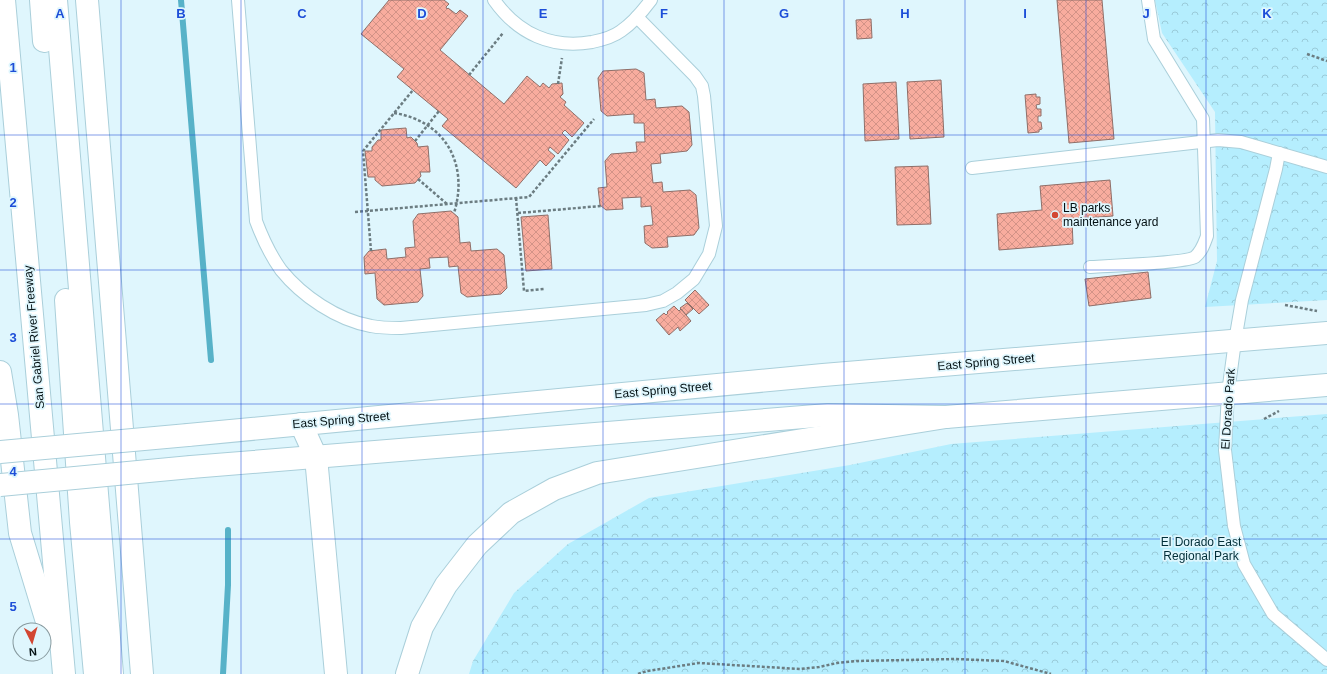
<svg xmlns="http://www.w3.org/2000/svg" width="1327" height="674" font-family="Arial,sans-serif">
<defs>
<pattern id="park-crowns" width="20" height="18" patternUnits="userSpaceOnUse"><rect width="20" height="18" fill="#b5eefe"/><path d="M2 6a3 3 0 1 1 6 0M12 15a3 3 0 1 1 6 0" fill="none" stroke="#9acbd9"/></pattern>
<pattern id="building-cross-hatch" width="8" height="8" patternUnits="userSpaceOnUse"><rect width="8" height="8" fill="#f8ac9e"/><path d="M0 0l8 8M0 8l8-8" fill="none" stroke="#d39387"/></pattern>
</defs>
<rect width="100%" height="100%" fill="#dff6fd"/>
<g fill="url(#park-crowns)">
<polygon points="1155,0 1327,0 1327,300 1205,307 1217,261 1215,112 1162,33"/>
<polygon points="1327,414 1327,674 469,674 473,661 514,593 568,544 649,498 850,465 951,444"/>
</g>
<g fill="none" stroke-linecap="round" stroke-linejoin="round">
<g stroke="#57b2c8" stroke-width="6">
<polyline points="181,0 211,360"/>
<polyline points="223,674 228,585 228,530"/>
</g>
</g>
<g fill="url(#building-cross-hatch)" stroke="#8f6f69">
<polygon points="389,0 444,0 449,4 446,7 447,9 448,8 456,14 460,10 468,16 440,50 504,104 527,76 540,87 543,83 549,88 552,84 562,83 563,94 560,97 566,102 564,105 584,123 572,137 565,130 562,133 569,140 558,154 550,147 548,150 555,156 546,166 540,160 516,188 442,126 448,119 397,77 404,69 361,34"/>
<polygon points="1057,0 1102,0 1114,139 1069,143"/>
<polygon points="871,19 872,38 857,39 856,20"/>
<polygon points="636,69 644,73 646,100 655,99 656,108 682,106 689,112 692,145 687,151 660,154 661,163 651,164 653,183 662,182 663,192 690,190 696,195 699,228 694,235 667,237 668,247 652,248 645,243 644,226 653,225 651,206 641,207 641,197 622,198 623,209 606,210 600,205 598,188 607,187 605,161 611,154 637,152 636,142 645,142 644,123 634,123 634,114 607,116 601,111 598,78 603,71"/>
<polygon points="941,80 944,137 910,139 907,82"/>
<polygon points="896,82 899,139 865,141 863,84"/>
<polygon points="1036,94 1036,97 1040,97 1040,104 1036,105 1037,109 1041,109 1041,116 1038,116 1038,122 1041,122 1042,129 1039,130 1039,132 1028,133 1025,95"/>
<polygon points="406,128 407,138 411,137 417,143 418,147 428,146 430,172 420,172 421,176 415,183 382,186 375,180 375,177 368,177 365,151 372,151 372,147 378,140 381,140 381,130"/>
<polygon points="928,166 931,224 897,225 895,167"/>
<polygon points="1110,180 1113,216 1072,219 1073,244 999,250 997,214 1042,210 1040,186"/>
<polygon points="451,211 458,217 460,243 470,242 471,251 497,249 504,255 507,288 501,294 467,297 461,293 458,266 449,267 448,257 429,258 430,268 420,269 423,296 418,302 384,305 377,299 375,273 365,274 364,257 369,251 386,249 387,259 406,257 405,248 415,247 413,221 418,214"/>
<polygon points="548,215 552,269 526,271 521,217"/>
<polygon points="1148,272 1151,298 1089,306 1085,279"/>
<polygon points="695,290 709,305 699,314 685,300"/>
<polygon points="687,303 693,309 686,315 680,308"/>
<polygon points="674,306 679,311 681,309 691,321 680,331 678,327 669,335 656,320 664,313 666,315 668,313 667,312"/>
</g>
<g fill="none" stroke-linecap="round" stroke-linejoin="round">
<defs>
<g id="service">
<path d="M238 0 256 221C262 237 271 256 281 270 302 296 337 320 371 326 381 328 391 328 401 328L646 305 663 301 677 293 694 279 709 254 716 226 704 96 702 86 695 76 637 17"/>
<path d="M494 0C518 34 552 49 592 42 602 40 613 37 621 31 633 23 642 12 651 0"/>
<polyline points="1279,153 1276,169 1242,300 1235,341 1228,393 1225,450 1234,526 1244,564 1273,614 1327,660"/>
<polyline points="972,168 1218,140 1241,142 1327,167"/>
<path d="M1090 267C1106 266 1186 263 1195 257 1202 251 1204 244 1207 236L1203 119 1154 39 1148 0"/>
</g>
<g id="secondary">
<polyline points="188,435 823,375 1327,333"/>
<polyline points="191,467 828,415 946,417 1327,385"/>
</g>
<g id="motorway">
<polyline points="4,0 64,674"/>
<polyline points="41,0 44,41"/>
<polyline points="56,0 112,674"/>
<polyline points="87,0 142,674"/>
<polyline points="66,300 81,522 95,674"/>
<polyline points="0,372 7,415 20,533 51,635"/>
<polyline points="301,424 316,457 336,674"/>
<polyline points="407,674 422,627 446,585 477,545 511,513 554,489 597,473 946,417"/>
</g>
</defs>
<use href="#service" stroke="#aacfda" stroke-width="14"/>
<use href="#secondary" stroke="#aacfda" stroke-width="24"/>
<use href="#motorway" stroke="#aacfda" stroke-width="24"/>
<g stroke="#6b7c81" stroke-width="2.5" stroke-dasharray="3 2" stroke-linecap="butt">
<polyline points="1307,54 1327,61"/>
<polyline points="469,75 503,33"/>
<polyline points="558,84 562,58"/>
<path d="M394 113C446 121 469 165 454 213"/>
<polyline points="415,141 439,111"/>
<polyline points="418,179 447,204"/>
<polyline points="516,198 524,291 544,289"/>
<polyline points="355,212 529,197 594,119"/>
<polyline points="518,213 601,206"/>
<polyline points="371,251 363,151 413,90"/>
<polyline points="1285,305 1317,311"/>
<polyline points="1264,419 1279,411"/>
<polyline points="638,674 647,671 699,663 800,669 819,667 837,663 857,661 956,659 1004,661 1051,674"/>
</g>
<use href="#service" stroke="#fff" stroke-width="12"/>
<use href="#secondary" stroke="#fff" stroke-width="22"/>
<use href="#motorway" stroke="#fff" stroke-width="22"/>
<defs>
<g id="secondary-bridge">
<polyline points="0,452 188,435"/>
<polyline points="0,485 191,467"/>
</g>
</defs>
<use href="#secondary-bridge" stroke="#aacfda" stroke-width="24" stroke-linecap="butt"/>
<use href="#secondary-bridge" stroke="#fff" stroke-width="22"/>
</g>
<path fill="none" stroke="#1d4ed8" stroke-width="1" stroke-opacity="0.55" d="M121 0V674M241 0V674M362 0V674M483 0V674M603 0V674M724 0V674M844 0V674M965 0V674M1086 0V674M1206 0V674M0 135H1327M0 270H1327M0 404H1327M0 539H1327"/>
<circle fill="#d24632" stroke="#dff6fd" stroke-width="1.5" cx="1055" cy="215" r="4"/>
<g text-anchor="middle" stroke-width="3.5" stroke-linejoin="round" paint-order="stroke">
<g font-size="12" fill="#031013" stroke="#dff6fd" text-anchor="start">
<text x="1063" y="212">LB parks<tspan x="1063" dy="14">maintenance yard</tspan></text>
</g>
<g font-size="12" fill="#031013" stroke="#dff6fd">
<text transform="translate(34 337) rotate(-95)" y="4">San Gabriel River Freeway</text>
<text transform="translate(986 362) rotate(-5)" y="4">East Spring Street</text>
<text transform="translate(663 390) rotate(-5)" y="4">East Spring Street</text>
<text transform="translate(1228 409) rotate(-86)" y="4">El Dorado Park</text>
<text transform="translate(341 420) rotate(-5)" y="4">East Spring Street</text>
</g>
<g font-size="12" fill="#022f39" stroke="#dff6fd">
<text x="1201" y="546">El Dorado East<tspan x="1201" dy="14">Regional Park</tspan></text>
</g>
</g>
<g font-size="13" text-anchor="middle" font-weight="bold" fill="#1d4ed8" stroke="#dff6fd" stroke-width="3.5" stroke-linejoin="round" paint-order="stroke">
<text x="60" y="18">A</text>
<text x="181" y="18">B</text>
<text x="302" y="18">C</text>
<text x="422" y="18">D</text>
<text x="543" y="18">E</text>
<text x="664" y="18">F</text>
<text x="784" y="18">G</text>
<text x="905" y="18">H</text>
<text x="1025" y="18">I</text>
<text x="1146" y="18">J</text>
<text x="1267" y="18">K</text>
<text x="13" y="72">1</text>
<text x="13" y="207">2</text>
<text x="13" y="342">3</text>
<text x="13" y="476">4</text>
<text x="13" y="611">5</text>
</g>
<g transform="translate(32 642) rotate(175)"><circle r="19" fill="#dff6fd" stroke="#879a9f"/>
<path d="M0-3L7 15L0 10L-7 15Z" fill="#d24632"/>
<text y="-6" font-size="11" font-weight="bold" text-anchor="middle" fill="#031013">N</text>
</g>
</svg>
